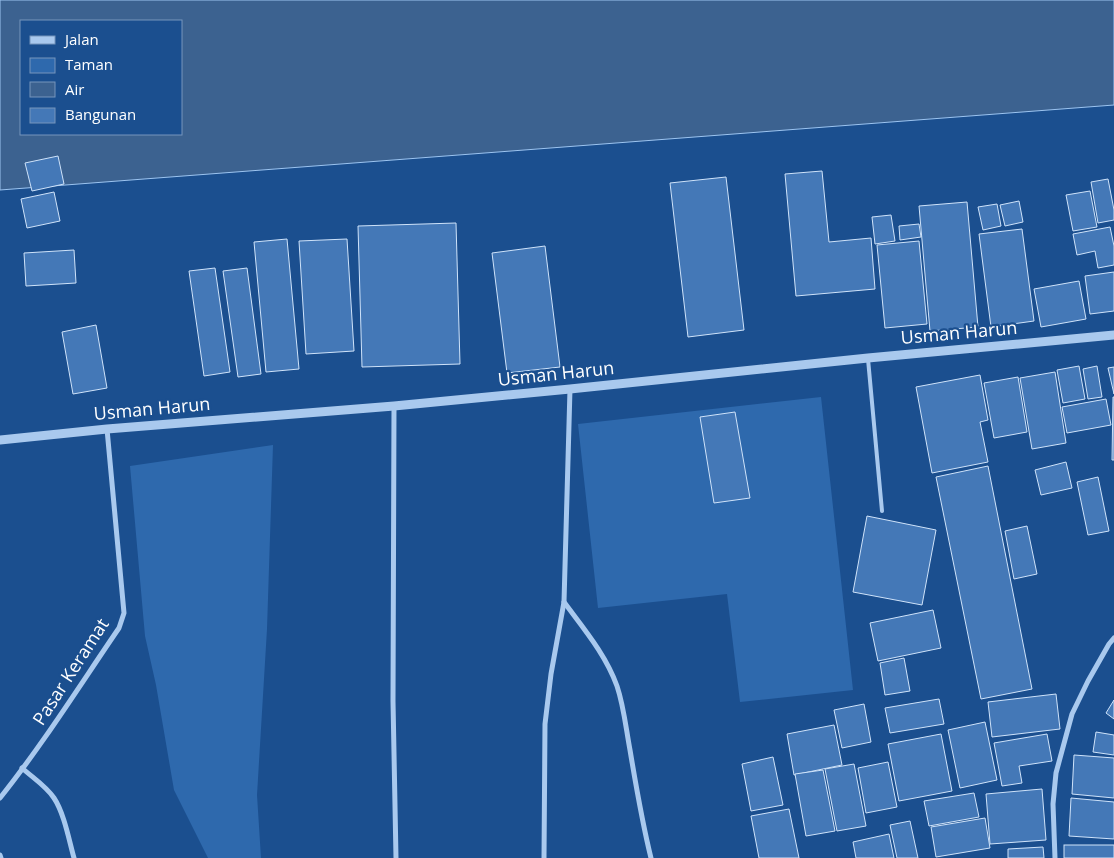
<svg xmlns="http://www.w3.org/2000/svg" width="1114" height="858" font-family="'Open Sans',sans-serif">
<rect width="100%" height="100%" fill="#1b4f8f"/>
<g fill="#2e69ad">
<polygon points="821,397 853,690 740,702 727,594 598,608 578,424"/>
<polygon points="273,445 267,629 257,795 261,858 208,858 174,790 156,685 145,636 130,466"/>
</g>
<path fill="#3c6290" stroke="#9cc4f0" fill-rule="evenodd" d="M0 0H1114V105L0 190ZM21 21H181V134H21Z"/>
<g fill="#4478b7" stroke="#cfe3fa">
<polygon points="58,156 64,184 32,191 25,163"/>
<polygon points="822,171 829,242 871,238 875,289 796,296 785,174"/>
<polygon points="726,177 744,330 688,337 670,183"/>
<polygon points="1108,179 1114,210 1114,220 1098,223 1091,182"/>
<polygon points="1090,191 1097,227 1073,231 1066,195"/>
<polygon points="54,192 60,221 27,228 21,199"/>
<polygon points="1019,201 1023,222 1005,226 1000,205"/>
<polygon points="967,202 978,327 930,331 919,206"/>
<polygon points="997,204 1001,226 983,230 978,207"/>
<polygon points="891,215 895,241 875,244 872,217"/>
<polygon points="456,223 460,364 362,367 358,226"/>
<polygon points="919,224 921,237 900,240 899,226"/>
<polygon points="1110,227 1114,246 1114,265 1098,268 1095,251 1077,255 1073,234"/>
<polygon points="1022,229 1034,321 991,327 979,234"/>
<polygon points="287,239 299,369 266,372 254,242"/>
<polygon points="347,239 354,351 306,354 299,241"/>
<polygon points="919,241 927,324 885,328 877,245"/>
<polygon points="545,246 560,367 507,373 492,253"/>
<polygon points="74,250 76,283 26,286 24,253"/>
<polygon points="215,268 230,372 204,376 189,271"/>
<polygon points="247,268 261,374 238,377 223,271"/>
<polygon points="1114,272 1114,311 1090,314 1085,276"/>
<polygon points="1079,281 1086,319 1041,327 1034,289"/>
<polygon points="96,325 107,388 73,394 62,332"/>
<polygon points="1079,366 1085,399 1063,403 1057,370"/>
<polygon points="1097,366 1102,397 1088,399 1083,369"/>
<polygon points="1114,367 1114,394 1108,368"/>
<polygon points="1055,372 1066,443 1032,449 1020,378"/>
<polygon points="980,375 988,420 980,422 988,462 932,473 916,387"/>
<polygon points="1018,377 1027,432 994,438 984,383"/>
<polygon points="1113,397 1114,397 1114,460 1112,460"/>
<polygon points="1106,399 1111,425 1067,433 1062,407"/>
<polygon points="735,412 750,498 714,503 700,417"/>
<polygon points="1066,462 1072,488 1041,495 1035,470"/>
<polygon points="988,466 1032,689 981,699 936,477"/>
<polygon points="1098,477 1109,531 1088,535 1077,482"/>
<polygon points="867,516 936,530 922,605 853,592"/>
<polygon points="1027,526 1037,574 1014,579 1005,531"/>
<polygon points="933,610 941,648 878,661 870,623"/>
<polygon points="904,658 910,691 885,695 880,663"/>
<polygon points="1056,694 1060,729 992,737 988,702"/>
<polygon points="939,699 944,724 890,733 885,708"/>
<polygon points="1114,700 1114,719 1106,713"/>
<polygon points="864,704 871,742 842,748 834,710"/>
<polygon points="985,722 997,780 960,788 948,730"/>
<polygon points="834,725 842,765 794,775 787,734"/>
<polygon points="1096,732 1114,735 1114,755 1093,752"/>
<polygon points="941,734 952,791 899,801 888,744"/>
<polygon points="1047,734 1052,761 1019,766 1022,783 1002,786 994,743"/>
<polygon points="1074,755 1114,758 1114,798 1072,794"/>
<polygon points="773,757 783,805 751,811 742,764"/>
<polygon points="888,762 897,807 866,813 858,768"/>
<polygon points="854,764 866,826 837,831 825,769"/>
<polygon points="823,770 835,831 806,836 795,774"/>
<polygon points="1042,789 1046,840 990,844 986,794"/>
<polygon points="974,793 979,817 929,826 924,801"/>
<polygon points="1071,798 1114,802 1114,839 1069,836"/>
<polygon points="789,809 799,858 759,858 751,816"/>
<polygon points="985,818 990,848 936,857 931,827"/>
<polygon points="910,821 918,858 897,858 890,825"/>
<polygon points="889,834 894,858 856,858 853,842"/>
<rect x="1064" y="845" width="50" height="13"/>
<polygon points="1043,847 1044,858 1008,858 1008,849"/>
</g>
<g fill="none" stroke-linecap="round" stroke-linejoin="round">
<polyline stroke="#a9c9ee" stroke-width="4" points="868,359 882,511"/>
<g stroke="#a9c9ee" stroke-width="5">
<polyline points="394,406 393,701 396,858"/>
<path d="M564 602C584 629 606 655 617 686 624 707 626 729 630 750 636 786 642 822 651 858"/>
<path d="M22 768C33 778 46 786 54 798 64 813 69 840 74 858"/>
<path d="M0 798C43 744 80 685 119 628L124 613 107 429"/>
<polyline points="0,855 1,858"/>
<polyline points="544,858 545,724 551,674 564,602 570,389"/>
<polyline points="1055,858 1053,804 1056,773 1072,714 1088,681 1109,644 1114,638"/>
</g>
<polyline stroke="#a9c9ee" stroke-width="9" points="0,440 107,429 394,406 570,389 868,358 1114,335"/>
</g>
<g text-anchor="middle" stroke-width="4.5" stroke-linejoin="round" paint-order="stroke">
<g font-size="18" fill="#fff" stroke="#1b4f8f">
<text transform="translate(959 333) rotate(-5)" y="6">Usman Harun</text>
<text transform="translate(556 374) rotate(-6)" y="6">Usman Harun</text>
<text transform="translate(152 409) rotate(-5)" y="6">Usman Harun</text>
<text transform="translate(71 672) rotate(-57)" y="6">Pasar Keramat</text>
</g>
</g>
<rect x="20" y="20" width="162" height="115" fill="#1b4f8f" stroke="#7695bc"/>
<rect x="30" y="36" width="25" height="8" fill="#a9c9ee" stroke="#7695bc"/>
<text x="65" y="45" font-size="15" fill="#ffffff">Jalan</text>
<rect x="30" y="58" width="25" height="15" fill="#2e69ad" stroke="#7695bc"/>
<text x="65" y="70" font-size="15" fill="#ffffff">Taman</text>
<rect x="30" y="82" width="25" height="15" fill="#3c6290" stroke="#7695bc"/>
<text x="65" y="95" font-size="15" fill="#ffffff">Air</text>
<rect x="30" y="108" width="25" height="15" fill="#4478b7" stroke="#7695bc"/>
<text x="65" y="120" font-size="15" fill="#ffffff">Bangunan</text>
</svg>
